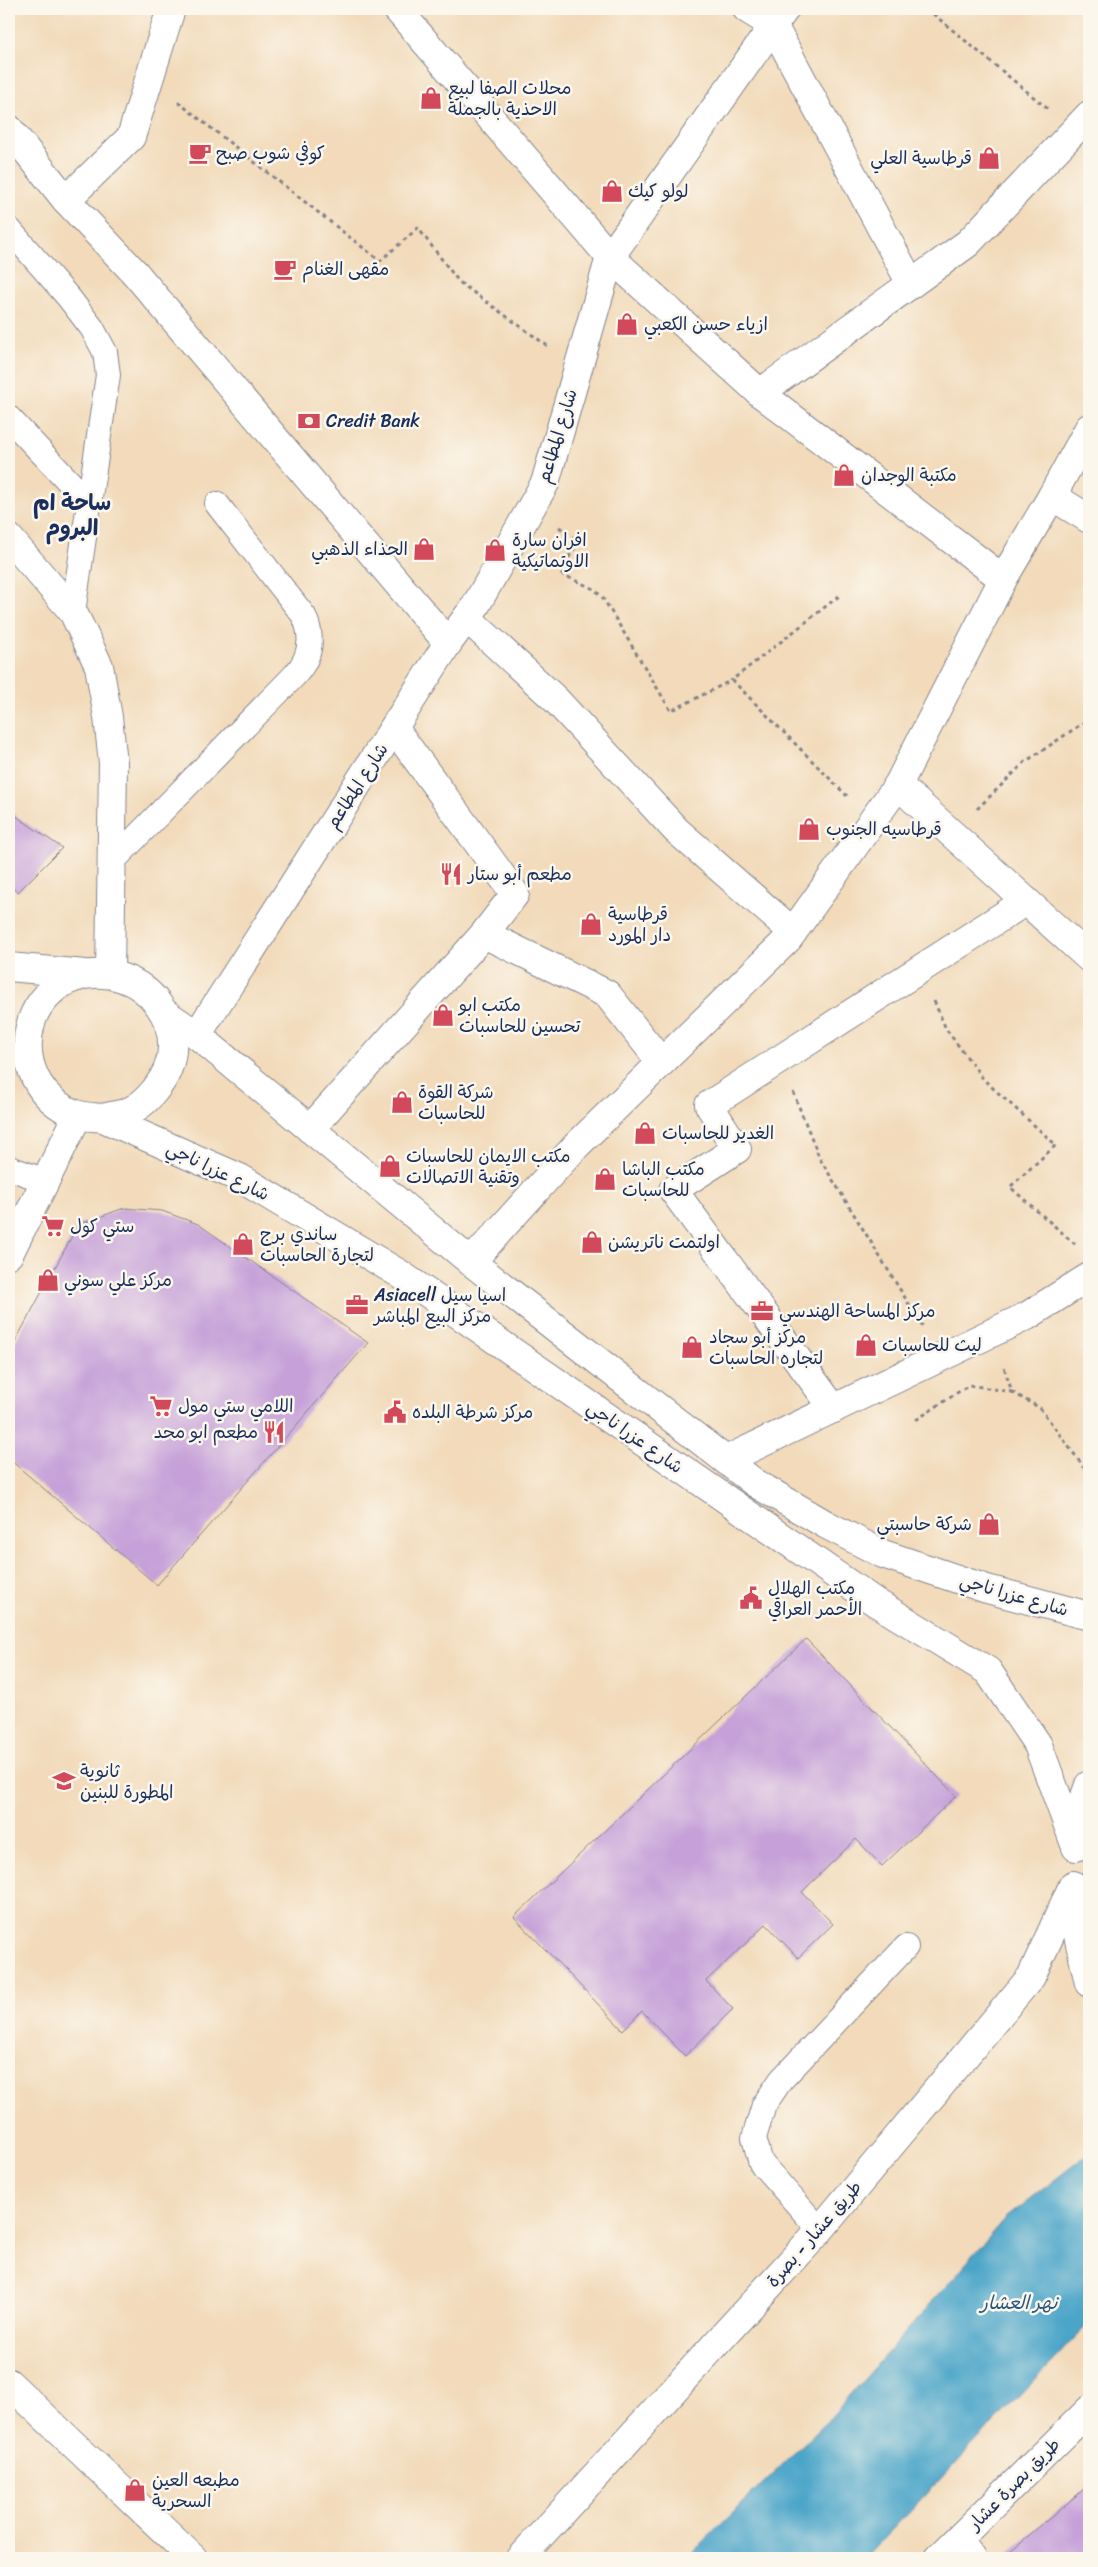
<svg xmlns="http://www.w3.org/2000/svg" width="1098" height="2567" font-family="Sriracha,'Playpen Sans Arabic',sans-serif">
<rect width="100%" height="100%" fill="#fbf7ec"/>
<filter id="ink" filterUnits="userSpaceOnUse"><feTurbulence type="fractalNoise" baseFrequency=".02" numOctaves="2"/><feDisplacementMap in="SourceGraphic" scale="10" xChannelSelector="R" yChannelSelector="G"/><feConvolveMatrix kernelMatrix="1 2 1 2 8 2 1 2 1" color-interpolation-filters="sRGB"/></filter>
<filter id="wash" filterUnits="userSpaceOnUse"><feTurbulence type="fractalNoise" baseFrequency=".0096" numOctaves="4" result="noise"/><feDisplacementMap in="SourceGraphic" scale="20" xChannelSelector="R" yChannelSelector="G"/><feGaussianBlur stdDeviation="1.12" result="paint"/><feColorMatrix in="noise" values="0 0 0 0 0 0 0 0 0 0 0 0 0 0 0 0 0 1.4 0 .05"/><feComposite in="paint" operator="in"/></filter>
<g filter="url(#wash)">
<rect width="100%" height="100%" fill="#f2daba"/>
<polygon fill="#4ba5c9" stroke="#336a94" points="1089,2153 1089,2323 865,2558 687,2558 831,2417 1006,2218"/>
<g id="blocks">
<g fill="#c6a1d9">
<polygon points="9,811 62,848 18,892 9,886"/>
<polygon points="124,1208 162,1211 198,1224 368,1343 157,1585 9,1459 9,1353 78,1225"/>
<polygon points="806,1639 956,1796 882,1866 856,1839 802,1892 833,1924 798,1958 766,1924 706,1981 733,2009 685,2056 642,2011 623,2030 514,1917"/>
<polygon points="1089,2485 1089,2558 1002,2558"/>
</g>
</g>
</g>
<g filter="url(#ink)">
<use href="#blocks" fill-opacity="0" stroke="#86848c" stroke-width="1"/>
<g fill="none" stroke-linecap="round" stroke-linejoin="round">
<defs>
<g id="service">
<polyline points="9,229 69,298 92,328 105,352 108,375 73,612"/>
<polyline points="9,418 89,503"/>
<path d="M112 862 294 676C311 658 314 638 304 616L217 504"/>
<polyline points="9,1168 46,1181"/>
<polyline points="820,2230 761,2163 754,2138 764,2105 781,2080 906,1947"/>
</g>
<g id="pedestrian">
<polyline points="397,9 610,257"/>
<polyline points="747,9 773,25 911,284"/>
<polyline points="66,200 131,137 171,9"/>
<polyline points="135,273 448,643"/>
<polyline points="1052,496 1089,519"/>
<polyline points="467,618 556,700 676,830 793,932"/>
<polyline points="394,728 515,894 484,934 607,994 661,1062"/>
<polyline points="898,785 1089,958"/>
<polyline points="197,1035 448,643 476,605 545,483 610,257 785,9"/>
<polyline points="310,1129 484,934"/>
<polyline points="834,1409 673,1190 737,1149 709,1105 1026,901"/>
<polyline points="726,1460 1027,1316 1089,1277"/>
</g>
<g id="minor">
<polyline points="9,129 66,200 135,273"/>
<polyline points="610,257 760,393 1003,579"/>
<polyline points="760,393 968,243 1089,115"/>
<polyline points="9,538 73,612 99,666 108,717 113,763 110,973"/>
<polyline points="471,1262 576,1146 788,939 898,785 1003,579 1052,496 1089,428"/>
</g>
<g id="tertiary">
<polyline points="9,1254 78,1115"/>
<polyline points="9,2383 193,2558"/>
<polyline points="958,2540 972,2558"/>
</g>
<g id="primary">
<polyline points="9,967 85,974"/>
<polyline points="165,1013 197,1035 471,1262 755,1483 825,1524 883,1554 987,1589 1089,1616"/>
<path d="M103 1118C110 1116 118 1115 125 1113 137 1109 147 1100 155 1090 203 1033 142 955 74 978 54 985 37 1002 31 1023 20 1061 38 1100 76 1114 84 1117 94 1117 103 1118L240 1178 400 1274 875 1602 988 1671 1038 1745 1076 1847"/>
<polyline points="1076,1844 1078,1815 1089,1785"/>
<polyline points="1073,1890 1072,1909 1089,1983"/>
<polyline points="520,2558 820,2230 1031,1977 1073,1885"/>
<polyline points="939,2558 1089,2410"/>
</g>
</defs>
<use href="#service" stroke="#86848c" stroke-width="26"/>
<use href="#pedestrian" stroke="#86848c" stroke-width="30"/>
<use href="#minor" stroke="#86848c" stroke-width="30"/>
<use href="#tertiary" stroke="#86848c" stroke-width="30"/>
<use href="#primary" stroke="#86848c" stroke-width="30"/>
<g stroke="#86848c" stroke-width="3" stroke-dasharray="4 4" stroke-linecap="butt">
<polyline points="927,9 1048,109"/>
<polyline points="178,102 380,261 418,228 459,282 549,347"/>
<polyline points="559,527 579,541 559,573 594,589 603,598 671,711 732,680"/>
<polyline points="839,596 732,680 847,796"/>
<polyline points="977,809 1025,762 1089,719"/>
<polyline points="934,1001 946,1029 984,1080 1056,1145 1010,1187 1076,1245"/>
<polyline points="793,1092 820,1159 923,1327"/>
<polyline points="1012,1392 1040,1408 1089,1474"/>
<polyline points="916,1420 969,1385 1012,1392 1004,1367"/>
</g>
<use href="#service" stroke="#fff" stroke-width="24"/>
<use href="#pedestrian" stroke="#fff" stroke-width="28"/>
<use href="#minor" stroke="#fff" stroke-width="28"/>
<use href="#tertiary" stroke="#fff" stroke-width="28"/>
<use href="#primary" stroke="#fff" stroke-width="28"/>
</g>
</g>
<defs>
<symbol id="shop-bare" viewBox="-9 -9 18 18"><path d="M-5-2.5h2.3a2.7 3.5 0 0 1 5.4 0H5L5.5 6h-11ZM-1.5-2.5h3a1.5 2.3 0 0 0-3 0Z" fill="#d1495b" stroke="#fbf7ec" stroke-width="2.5" paint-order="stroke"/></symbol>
<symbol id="cafe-bare" viewBox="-9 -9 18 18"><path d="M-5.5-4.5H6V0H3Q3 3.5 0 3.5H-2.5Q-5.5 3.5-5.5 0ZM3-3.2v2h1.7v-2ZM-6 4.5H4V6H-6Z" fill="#d1495b" stroke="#fbf7ec" stroke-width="2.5" paint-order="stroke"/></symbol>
<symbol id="bank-bare" viewBox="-9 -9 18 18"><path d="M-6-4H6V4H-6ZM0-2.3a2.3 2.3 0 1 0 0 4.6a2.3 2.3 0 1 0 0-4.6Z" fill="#d1495b" stroke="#fbf7ec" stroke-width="2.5" paint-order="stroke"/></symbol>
<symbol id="restaurant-bare" viewBox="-9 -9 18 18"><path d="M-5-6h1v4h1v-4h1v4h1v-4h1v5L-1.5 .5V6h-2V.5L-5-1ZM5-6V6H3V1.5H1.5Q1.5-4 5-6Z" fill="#d1495b" stroke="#fbf7ec" stroke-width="2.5" paint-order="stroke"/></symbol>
<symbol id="supermarket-bare" viewBox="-9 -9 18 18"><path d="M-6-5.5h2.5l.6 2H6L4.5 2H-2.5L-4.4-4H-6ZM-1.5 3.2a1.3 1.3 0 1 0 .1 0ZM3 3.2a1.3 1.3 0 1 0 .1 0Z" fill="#d1495b" stroke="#fbf7ec" stroke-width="2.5" paint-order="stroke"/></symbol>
<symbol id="office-bare" viewBox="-9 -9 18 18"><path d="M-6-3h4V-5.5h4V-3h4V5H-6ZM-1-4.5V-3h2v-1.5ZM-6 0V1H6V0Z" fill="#d1495b" stroke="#fbf7ec" stroke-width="2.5" paint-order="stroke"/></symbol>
<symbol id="civic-bare" viewBox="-9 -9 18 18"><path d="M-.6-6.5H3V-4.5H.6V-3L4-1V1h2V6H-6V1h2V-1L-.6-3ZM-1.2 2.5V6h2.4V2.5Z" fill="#d1495b" stroke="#fbf7ec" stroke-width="2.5" paint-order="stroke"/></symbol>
<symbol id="school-bare" viewBox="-9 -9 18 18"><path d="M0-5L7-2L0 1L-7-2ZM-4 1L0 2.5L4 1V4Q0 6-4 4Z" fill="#d1495b" stroke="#fbf7ec" stroke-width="2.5" paint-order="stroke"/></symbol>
</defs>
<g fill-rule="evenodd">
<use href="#shop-bare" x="415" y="82" width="32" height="32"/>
<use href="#cafe-bare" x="184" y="137" width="32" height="32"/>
<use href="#shop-bare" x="973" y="142" width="32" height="32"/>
<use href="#shop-bare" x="596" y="175" width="32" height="32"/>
<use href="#cafe-bare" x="269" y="253" width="32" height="32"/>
<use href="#shop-bare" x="611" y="308" width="32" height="32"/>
<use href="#bank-bare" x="293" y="405" width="32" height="32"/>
<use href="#shop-bare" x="828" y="459" width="32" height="32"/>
<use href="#shop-bare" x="408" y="533" width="32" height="32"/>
<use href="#shop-bare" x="479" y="534" width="32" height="32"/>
<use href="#shop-bare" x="793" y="813" width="32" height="32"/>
<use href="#restaurant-bare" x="435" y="858" width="32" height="32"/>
<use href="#shop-bare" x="575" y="908" width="32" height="32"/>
<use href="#shop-bare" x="427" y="999" width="32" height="32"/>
<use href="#shop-bare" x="386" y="1086" width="32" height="32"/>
<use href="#shop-bare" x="629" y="1117" width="32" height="32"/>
<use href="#shop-bare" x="374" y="1150" width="32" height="32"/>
<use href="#shop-bare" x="589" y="1163" width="32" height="32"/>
<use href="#supermarket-bare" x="37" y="1210" width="32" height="32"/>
<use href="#shop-bare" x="576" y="1226" width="32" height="32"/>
<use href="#shop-bare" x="227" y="1228" width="32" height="32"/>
<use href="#shop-bare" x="32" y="1264" width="32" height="32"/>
<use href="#office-bare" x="341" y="1289" width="32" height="32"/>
<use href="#office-bare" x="746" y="1295" width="32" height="32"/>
<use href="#shop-bare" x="850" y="1329" width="32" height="32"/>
<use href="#shop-bare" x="676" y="1331" width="32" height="32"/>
<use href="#supermarket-bare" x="145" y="1390" width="32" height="32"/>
<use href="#civic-bare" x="379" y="1396" width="32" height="32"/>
<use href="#restaurant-bare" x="258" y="1416" width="32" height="32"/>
<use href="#shop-bare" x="973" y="1508" width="32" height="32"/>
<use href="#civic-bare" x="735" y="1582" width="32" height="32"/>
<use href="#school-bare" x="48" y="1765" width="32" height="32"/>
<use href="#shop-bare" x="119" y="2474" width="32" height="32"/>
</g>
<g text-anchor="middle" stroke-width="5" stroke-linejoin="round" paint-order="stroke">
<g font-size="18" fill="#1b2f5e" stroke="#fbf7ec" text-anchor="start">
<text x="448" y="94">محلات الصفا لبيع<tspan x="448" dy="21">الاحذية بالجملة</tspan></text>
<text x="216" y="159">كوفي شوب صبح</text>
<text x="972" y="164" text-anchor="end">قرطاسية العلي</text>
<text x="628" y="197">لولو كيك</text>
<text x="302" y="275">مقهى الغنام</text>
<text x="644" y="330">ازياء حسن الكعبي</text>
<text x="326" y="427">Credit Bank</text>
<text x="861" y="481">مكتبة الوجدان</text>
<text x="512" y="546">افران سارة<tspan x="512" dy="21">الاوتماتيكية</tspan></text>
<text x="408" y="555" text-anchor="end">الحذاء الذهبي</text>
<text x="826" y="835">قرطاسيه الجنوب</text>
<text x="468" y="880">مطعم أبو ستار</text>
<text x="608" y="920">قرطاسية<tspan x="608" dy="21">دار المورد</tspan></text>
<text x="459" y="1011">مكتب ابو<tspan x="459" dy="21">تحسين للحاسبات</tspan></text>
<text x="418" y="1098">شركة القوة<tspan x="418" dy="21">للحاسبات</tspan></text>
<text x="662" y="1139">الغدير للحاسبات</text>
<text x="406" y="1162">مكتب الايمان للحاسبات<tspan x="406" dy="21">وتقنية الاتصالات</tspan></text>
<text x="622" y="1175">مكتب الباشا<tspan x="622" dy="21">للحاسبات</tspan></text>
<text x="70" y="1232">ستي كول</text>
<text x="260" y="1240">ساندي برج<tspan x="260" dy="21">لتجارة الحاسبات</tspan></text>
<text x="608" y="1248">اولتمت ناتريشن</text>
<text x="64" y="1286">مركز علي سوني</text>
<text x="374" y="1301">Asiacell اسيا سيل<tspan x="374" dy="21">مركز البيع المباشر</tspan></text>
<text x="779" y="1317">مركز المساحة الهندسي</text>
<text x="709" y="1343">مركز أبو سجاد<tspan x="709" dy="21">لتجاره الحاسبات</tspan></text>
<text x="882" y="1351">ليث للحاسبات</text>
<text x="178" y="1412">اللامي ستي مول</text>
<text x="412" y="1418">مركز شرطة البلده</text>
<text x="258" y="1438" text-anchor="end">مطعم ابو محد</text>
<text x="972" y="1530" text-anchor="end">شركة حاسبتي</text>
<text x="768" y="1594">مكتب الهلال<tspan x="768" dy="21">الأحمر العراقي</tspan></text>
<text x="80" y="1777">ثانوية<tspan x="80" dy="21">المطورة للبنين</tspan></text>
<text x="152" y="2486">مطبعه العين<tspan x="152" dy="21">السحرية</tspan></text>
</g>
<g font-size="18" fill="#1b2f5e" stroke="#fbf7ec">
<text transform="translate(557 436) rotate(-73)" y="6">شارع المطاعم</text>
<text transform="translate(357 786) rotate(-57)" y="6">شارع المطاعم</text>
<text transform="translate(218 1171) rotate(26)" y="6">شارع عزرا ناجي</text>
<text transform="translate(635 1437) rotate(35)" y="6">شارع عزرا ناجي</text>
<text transform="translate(1014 1595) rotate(16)" y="6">شارع عزرا ناجي</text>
<text transform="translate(814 2234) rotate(-49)" y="6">طريق عشار - بصرة</text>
<text transform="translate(1014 2484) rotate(-45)" y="6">طريق بصرة عشار</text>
</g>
<g font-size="19" font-style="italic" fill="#2c5883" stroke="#fbf7ec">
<text x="1019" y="2309">نهر العشار</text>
</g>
<g font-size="22" font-weight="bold" fill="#1b2f5e" stroke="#fbf7ec">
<text x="72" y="510">ساحة ام<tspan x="72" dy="25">البروم</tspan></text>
</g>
</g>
<rect width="1098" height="2567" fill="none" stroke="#fbf7ec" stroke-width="30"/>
</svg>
